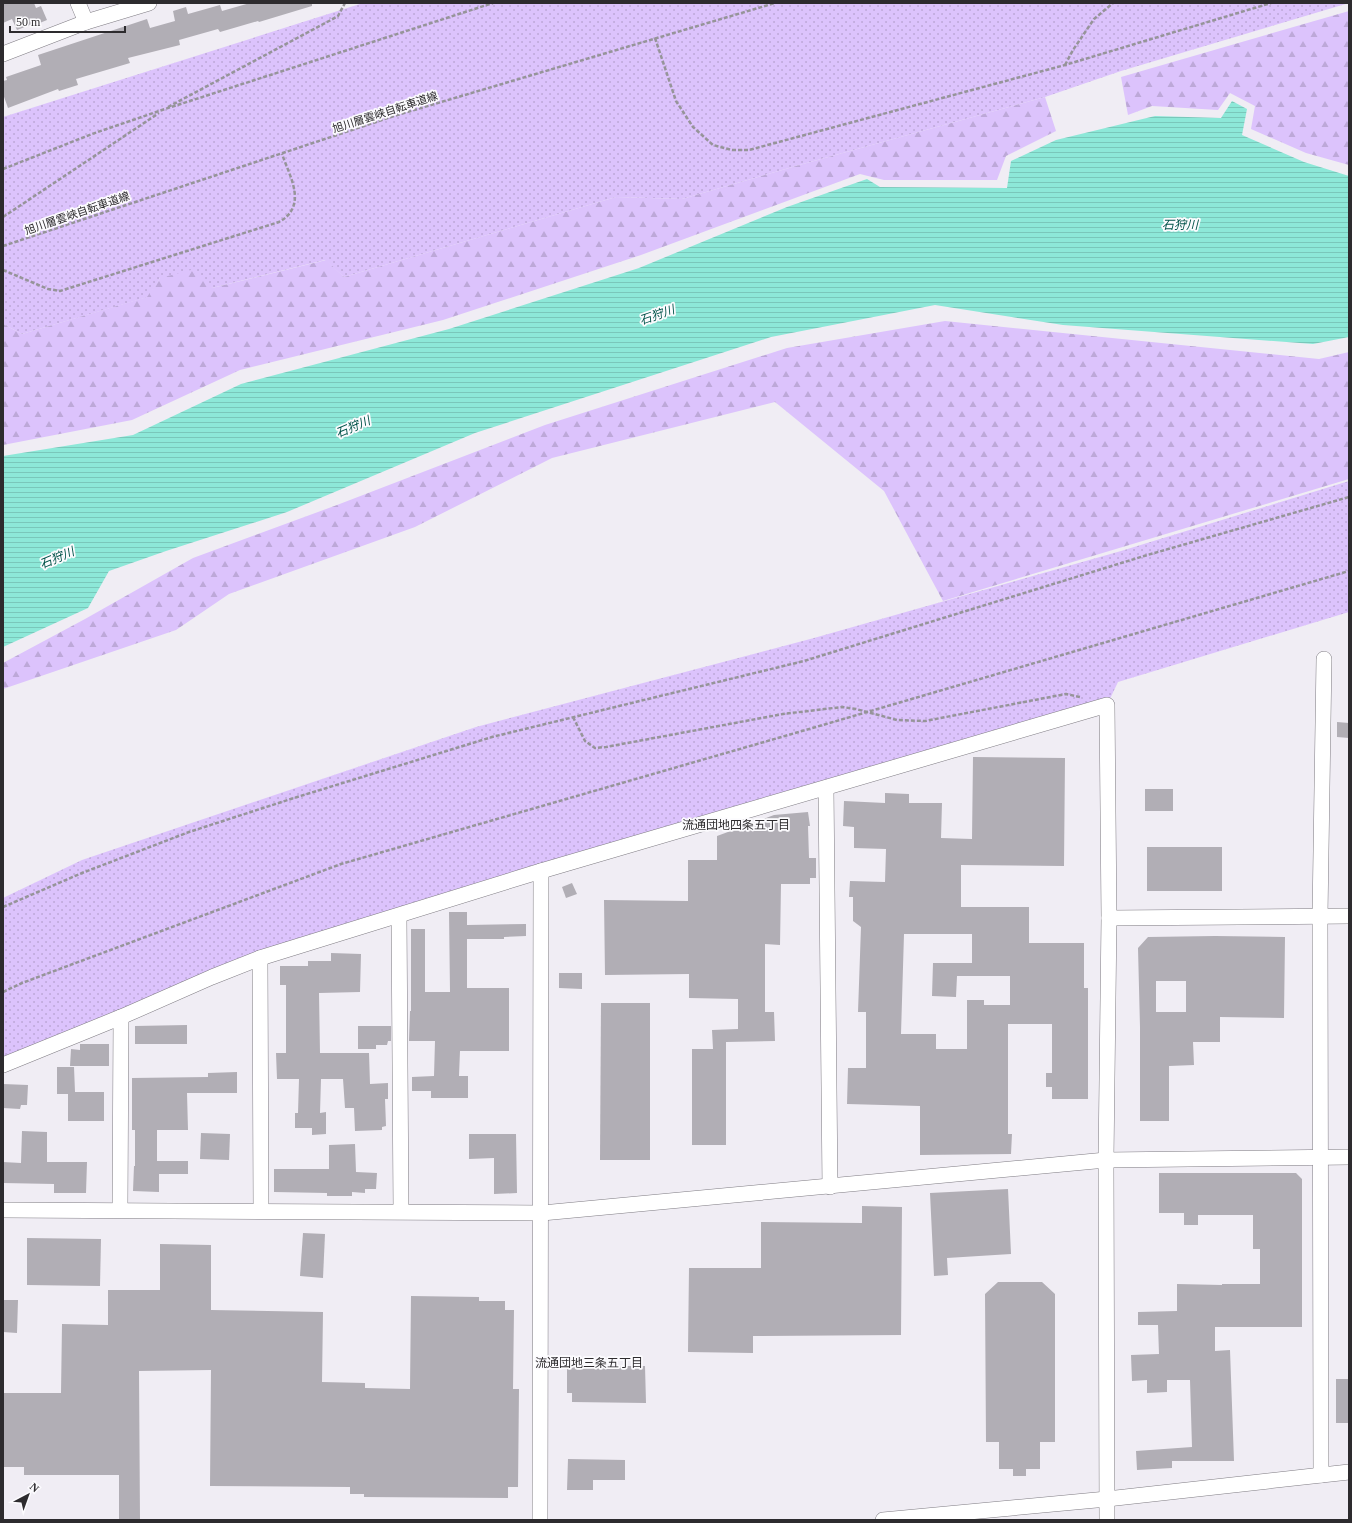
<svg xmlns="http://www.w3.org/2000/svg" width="1352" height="1523" font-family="'Times New Roman','Noto Sans JP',serif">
<defs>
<pattern id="grass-dots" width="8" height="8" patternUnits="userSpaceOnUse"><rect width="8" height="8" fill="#dcc3fc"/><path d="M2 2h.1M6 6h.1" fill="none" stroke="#bda8d8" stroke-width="1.8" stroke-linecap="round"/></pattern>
<pattern id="forest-firs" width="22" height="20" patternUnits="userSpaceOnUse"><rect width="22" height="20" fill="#dcc3fc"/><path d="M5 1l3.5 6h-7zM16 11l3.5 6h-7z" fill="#bda8d8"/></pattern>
<pattern id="water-rules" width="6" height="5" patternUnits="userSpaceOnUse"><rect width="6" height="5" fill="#8de8d8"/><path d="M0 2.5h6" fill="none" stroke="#7ac7ba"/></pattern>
</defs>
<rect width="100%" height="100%" fill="#f0edf4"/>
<g fill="url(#grass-dots)">
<polygon points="363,3 1349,3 1121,71 1045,97 803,164 682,199 616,197 344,277 325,260 212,288 160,278 148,297 22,334 3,324 3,117"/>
<polygon points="1349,481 1349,612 1118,682 1107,705 260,958 3,1065 3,898 82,860 476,727 814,638 1121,551"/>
</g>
<g fill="url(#forest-firs)">
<polygon points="1349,11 1349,165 1306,153 1251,129 1255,106 1230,93 1218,110 1152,106 1128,115 1121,77"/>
<polygon points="1045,97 1056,131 1006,156 997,180 884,180 860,174 641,255 443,320 240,370 132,420 3,445 3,324 22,334 147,297 160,278 191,270 212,288 326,260 344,277 616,197 682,199 803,164"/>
<polygon points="945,321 1319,359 1349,352 1349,479 943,601 884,491 775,402 552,458 415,527 229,594 176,630 3,689 3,663 85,619 193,558 337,505 545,425 787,348"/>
</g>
<polygon fill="url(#water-rules)" points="1232,101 1247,109 1242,135 1304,162 1349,176 1349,337 1313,344 1063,325 935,305 771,337 475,433 287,512 166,551 109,571 88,608 3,647 3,456 133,435 241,384 449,329 639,268 787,207 867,179 880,187 1007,188 1011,161 1056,140 1155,116 1221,118"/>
<g fill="#b1aeb5" fill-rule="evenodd">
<polygon points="3,3 34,3 36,8 41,6 47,20 30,27 30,25 17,30 12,19 3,23"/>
<polygon points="250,3 312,3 312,6 259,22 258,21 220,32 218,29 179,40 180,45 128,58 130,63 76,79 78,85 59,91 58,89 8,108 3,94 3,81 7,80 6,77 41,65 38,55 147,19 150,28 175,21 173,11 186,7 188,14 220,5 222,11"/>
<polygon points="1337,722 1349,723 1349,738 1337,737"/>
<path d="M973 757 1065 758 1064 866 961 865V907H1029V943H1084V988H1088V1099H1052V1087H1046V1073H1052V1024H1008V1134H1012L1011 1154 920 1155V1106L847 1104 848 1068H866V1012H858L861 927 853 921V897H849L850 881 885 882 886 849 854 848V827L843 826 844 801 885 803V793L909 794V803H942L941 838 972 839ZM904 934H972V963H933L932 996 956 997 957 976H1010V1005H984V1000H967V1049H936V1034H901Z"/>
<rect x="1145" y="789" width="28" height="22"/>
<polygon points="808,812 810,826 808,826 809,858 816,858 816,878 810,878 810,884 781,884 780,945 765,944 765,1012 774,1012 775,1041 726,1042 726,1145 692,1145 692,1049 713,1049 712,1030 738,1029 738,999 689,998 689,974 605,975 604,900 688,901 688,860 717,860 717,836 774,815"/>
<rect x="1147" y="847" width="75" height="44"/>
<polygon points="572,883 577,894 566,898 562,887"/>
<polygon points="449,912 467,912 467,925 526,924 526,936 504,937 504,939 467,939 467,988 509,988 509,1051 460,1051 459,1076 468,1076 468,1098 431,1098 431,1091 412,1091 412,1077 434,1076 435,1041 409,1041 410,1011 411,1011 411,929 425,929 425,992 450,992"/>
<path d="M1215 936 1285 937 1284 1018 1220 1017V1042H1193L1194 1065 1169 1066V1121H1140V1027L1138 948 1148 937ZM1156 981H1186V1012H1156Z"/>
<polygon points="331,953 361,954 360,992 319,993 320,1053 369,1053 370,1084 388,1083 388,1099 385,1099 386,1126 382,1127 382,1130 355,1131 354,1108 345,1108 343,1079 321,1079 320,1113 326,1112 326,1134 312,1135 312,1128 295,1128 295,1113 298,1113 299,1079 277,1079 276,1053 286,1053 286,985 280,985 280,966 308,966 308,961 331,961"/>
<polygon points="559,973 582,973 582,989 559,988"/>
<polygon points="601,1003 650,1003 650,1160 600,1160"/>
<polygon points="187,1025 187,1044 135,1044 135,1026"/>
<polygon points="358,1026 391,1026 391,1041 388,1041 387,1045 376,1045 376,1049 358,1049"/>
<polygon points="80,1044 109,1044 109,1066 70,1066 71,1049 80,1050"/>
<polygon points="57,1067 74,1067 75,1092 104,1092 104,1121 68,1121 68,1094 57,1094"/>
<polygon points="237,1072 237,1093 187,1093 188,1130 157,1130 157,1161 188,1161 188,1174 159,1174 159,1192 133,1191 134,1166 135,1166 135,1130 132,1130 132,1078 208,1077 208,1073"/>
<polygon points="3,1084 28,1085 27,1105 21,1105 20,1109 3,1108"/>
<polygon points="22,1131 47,1132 47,1162 87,1162 86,1193 54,1193 54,1184 3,1183 3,1162 21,1163"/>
<polygon points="201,1133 230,1134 229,1160 200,1159"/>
<polygon points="469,1134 516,1134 517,1193 494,1194 494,1158 469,1159"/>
<polygon points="355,1144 356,1172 377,1173 376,1189 365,1189 365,1193 352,1192 352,1196 327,1196 327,1193 274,1192 274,1169 329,1169 329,1145"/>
<polygon points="1159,1173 1296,1173 1302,1179 1302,1327 1215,1327 1215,1351 1230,1350 1234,1461 1172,1461 1172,1468 1137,1470 1136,1451 1192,1447 1190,1380 1167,1380 1167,1392 1147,1393 1147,1380 1132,1381 1131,1355 1159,1354 1158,1325 1138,1325 1138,1312 1177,1311 1177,1284 1222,1285 1222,1284 1260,1284 1260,1249 1253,1249 1253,1215 1198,1215 1198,1225 1184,1225 1184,1213 1159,1213"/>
<polygon points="1008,1189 1011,1254 947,1258 948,1275 934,1276 930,1193"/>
<polygon points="862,1206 902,1207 901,1335 753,1336 753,1353 688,1352 689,1268 761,1268 761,1222 862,1223"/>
<polygon points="303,1233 325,1234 323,1278 300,1276"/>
<polygon points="27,1238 101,1239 100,1286 27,1285"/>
<polygon points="160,1244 211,1245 211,1310 323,1312 322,1382 365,1383 365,1388 410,1389 411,1296 479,1297 479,1301 505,1301 505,1310 514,1310 513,1389 519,1389 518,1487 508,1487 508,1498 364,1497 364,1494 350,1494 350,1487 210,1486 211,1370 139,1371 140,1520 119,1520 119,1475 24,1475 24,1467 3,1467 3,1393 61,1393 62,1324 108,1325 108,1290 160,1290"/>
<polygon points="998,1282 1042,1282 1055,1294 1055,1442 1040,1442 1040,1469 1026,1469 1026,1476 1013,1476 1013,1469 999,1469 999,1442 986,1442 985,1294"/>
<polygon points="3,1300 18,1300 17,1333 3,1332"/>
<polygon points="567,1366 645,1366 646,1403 572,1402 572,1393 567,1393"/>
<rect x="1336" y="1379" width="13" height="44"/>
<polygon points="568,1459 625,1460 625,1480 593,1480 593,1490 567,1490"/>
</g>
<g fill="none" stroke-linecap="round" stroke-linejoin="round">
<defs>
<g id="street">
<polyline points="78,3 86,22"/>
<polyline points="3,54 86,22 149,3"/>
<polyline points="826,788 830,1187"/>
<polyline points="399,916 401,1211"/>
<polyline points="1109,918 1349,916"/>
<polyline points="260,958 261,1211"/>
<polyline points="3,1065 121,1017 212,977 260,958 541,871 1107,705 1109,918 1106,1160 1107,1520"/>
<polyline points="3,1210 542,1213 1106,1160 1349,1157"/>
<polyline points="120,1210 121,1017"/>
<polyline points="1321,1475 1320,916 1324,659"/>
<polyline points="540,1520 541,871"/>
<polyline points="883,1520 1107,1499 1349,1472"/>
</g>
</defs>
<use href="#street" stroke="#7f7c83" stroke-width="16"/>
<g stroke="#969499" stroke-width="2.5" stroke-dasharray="4 2" stroke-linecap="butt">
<polyline points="655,38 676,101 693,127 713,145 732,150 749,150 1065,65 1271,3"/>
<polyline points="1065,65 1073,50 1094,19 1113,3"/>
<polyline points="168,107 329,21 338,16 345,3"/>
<polyline points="3,169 92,134 162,110 493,3"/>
<polyline points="3,217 159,113"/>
<polyline points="3,246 394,116 775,3"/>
<path d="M3 270 48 289 60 291 279 222C308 206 290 177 282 154"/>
<polyline points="573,717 585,741 595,748 606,747 783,714 842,707 856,709 897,720 925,721 1066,694 1080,697"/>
<polyline points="3,907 82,873 189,832 294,798 492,737 804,661 1144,556 1349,497"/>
<polyline points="3,992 22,983 341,864 816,727 1349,571"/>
</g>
<use href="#street" stroke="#fff" stroke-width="15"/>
</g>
<g text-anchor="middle" stroke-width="3.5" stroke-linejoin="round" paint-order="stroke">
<g font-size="11" fill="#2d2b2e" stroke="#fcfbfe">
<text transform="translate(385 112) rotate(-18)" y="4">旭川層雲峡自転車道線</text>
<text transform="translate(77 213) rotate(-19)" y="4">旭川層雲峡自転車道線</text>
</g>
<g font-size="12" font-style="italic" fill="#005349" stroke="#fcfbfe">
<text x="1180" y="229">石狩川</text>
<text transform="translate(657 315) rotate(-19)" y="4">石狩川</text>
<text transform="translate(353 427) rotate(-23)" y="4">石狩川</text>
<text transform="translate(57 558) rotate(-23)" y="4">石狩川</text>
</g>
<g font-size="12" fill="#2d2b2e" stroke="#fcfbfe">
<text x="736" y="829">流通団地四条五丁目</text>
<text x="589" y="1367">流通団地三条五丁目</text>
</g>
</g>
<rect width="1352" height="1523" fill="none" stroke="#2d2b2e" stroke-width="8"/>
<g transform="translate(28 1495) rotate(41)" stroke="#fcfbfe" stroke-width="3" paint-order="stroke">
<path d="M0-3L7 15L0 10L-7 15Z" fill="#2d2b2e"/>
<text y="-6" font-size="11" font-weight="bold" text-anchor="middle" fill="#2d2b2e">N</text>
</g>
<path d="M10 26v6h115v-6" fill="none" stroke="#2d2b2e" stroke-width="2"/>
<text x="16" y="26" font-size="12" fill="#2d2b2e" stroke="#fcfbfe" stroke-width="3" paint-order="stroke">50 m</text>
</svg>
